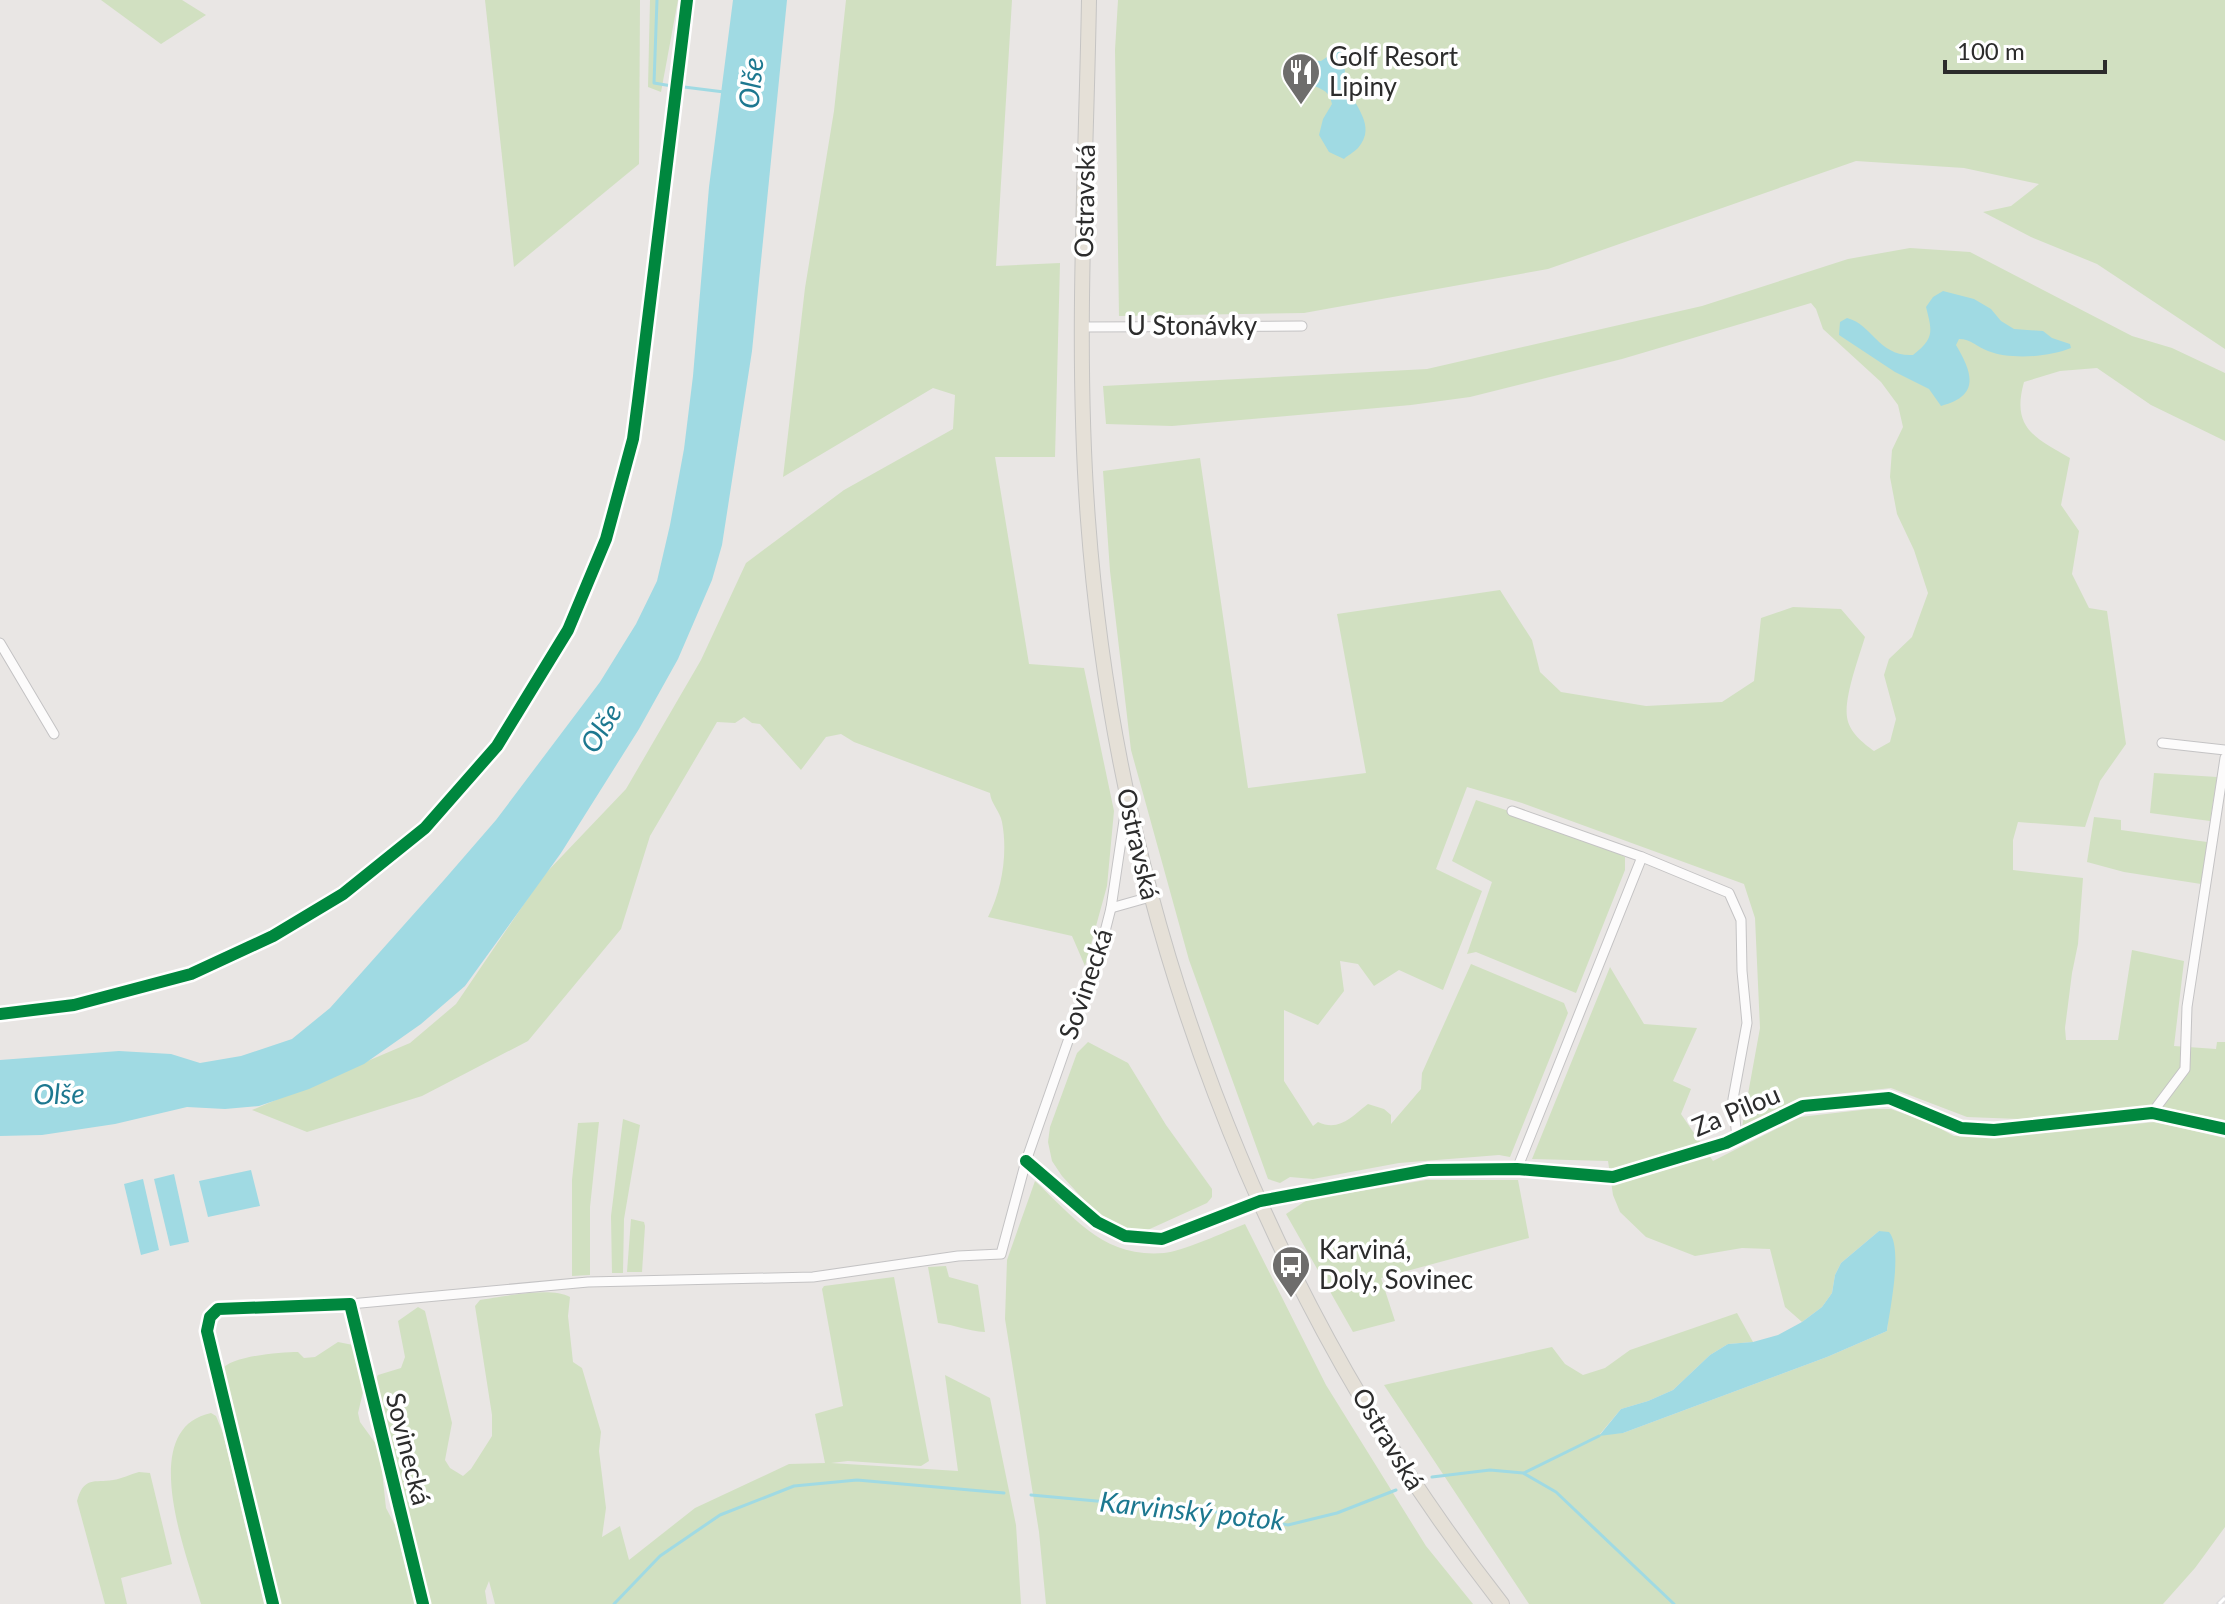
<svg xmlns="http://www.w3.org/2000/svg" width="2225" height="1604" font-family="Lato,sans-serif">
<rect width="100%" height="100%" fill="#e9e6e4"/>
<g fill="#d1e0c1">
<polygon points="101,0 182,0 206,15 161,44"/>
<polygon points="485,0 640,0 639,164 514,267"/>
<polygon points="650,0 678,0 661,92 648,87"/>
<path d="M846 0H1012L996 266 1060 263 1055 457H995L1029 664 1084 668 1114 811 1107 886 1085 966 1072 936 988 917C1002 890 1008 853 1002 822 1000 811 991 804 990 793L854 742 841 734 826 737 801 770 760 724 752 723 744 717 735 723 717 722 650 836 621 929 528 1041 422 1096 307 1132 252 1110 410 1043 456 1004 543 876 626 789 701 660 746 563 844 490 953 429 955 395 933 388 783 477 805 288 834 111Z"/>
<polygon points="1118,0 2225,0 2225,349 2097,264 2031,237 1983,212 2011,206 2039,184 1964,168 1856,161 1548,269 1304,313 1119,316 1115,50"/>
<path d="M1910 248 1970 252 2132 336 2172 348 2225 373V441L2151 405 2097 368 2060 371 2024 382C2011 428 2035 438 2070 458L2061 505 2079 531 2072 574 2089 608 2107 611 2126 744 2100 781 2085 827 2018 822 2013 840V870L2083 878 2078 944 2072 973 2065 1028 2066 1040H2118L2132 950 2184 961 2174 1046 2216 1049 2217 1042H2225V1120L2152 1105 2019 1119 1967 1117 1891 1088 1799 1098 1742 1127 1760 1028 1755 918 1744 884 1522 803 1467 787 1436 869 1482 891 1443 990 1399 970 1374 986 1358 964 1340 961 1344 991 1318 1025 1284 1010V1081L1313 1126 1318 1122C1339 1132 1351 1117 1368 1104L1384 1109 1391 1115V1124L1421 1089 1422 1073 1471 964 1564 1003 1568 1013 1510 1157 1499 1155 1399 1163 1313 1179 1290 1177 1280 1183 1268 1179 1189 960 1131 750 1110 571 1103 471 1200 458 1248 788 1366 773 1337 614 1500 590 1532 640 1540 672 1561 692 1646 706 1722 702 1754 681 1761 618 1793 607 1841 609 1865 637C1859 657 1844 697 1847 717 1849 732 1863 743 1874 751L1890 742 1896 719 1884 675 1889 659 1912 637 1928 593 1914 550 1897 514 1890 477 1892 450 1903 427 1898 405 1881 382 1823 329 1816 309 1811 303 1622 359 1470 397 1411 405 1172 426 1106 424 1103 386 1427 369 1702 306 1848 259Z"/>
<polygon points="2154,773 2217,777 2210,821 2150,813"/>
<polygon points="1476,800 1577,834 1625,857 1625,870 1576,993 1476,952 1467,954 1492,882 1452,861"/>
<polygon points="2094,817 2121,820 2121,830 2207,842 2201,884 2124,872 2087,862"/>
<polygon points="1610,967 1644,1024 1697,1028 1673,1081 1691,1089 1681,1114 1713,1161 1800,1117 1870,1109 1891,1109 1930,1123 1954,1136 1988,1137 2058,1132 2155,1122 2225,1138 2225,1527 2195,1568 2163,1604 1529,1604 1384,1385 1552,1347 1565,1364 1583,1375 1605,1368 1630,1350 1737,1313 1753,1342 1728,1344 1710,1355 1673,1390 1648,1401 1621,1409 1600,1434 1623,1433 1827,1357 1887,1331 1894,1261 1879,1231 1841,1263 1835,1275 1832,1293 1822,1307 1802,1322 1785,1307 1770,1249 1742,1248 1695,1256 1646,1237 1620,1212 1613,1195 1608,1161 1532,1159"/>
<polygon points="1088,1042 1128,1063 1166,1125 1212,1189 1212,1197 1207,1203 1141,1233 1118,1228 1099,1216 1062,1176 1052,1161 1048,1142 1050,1127 1077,1053"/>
<polygon points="623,1119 640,1125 624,1219 623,1273 612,1273 611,1216"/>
<polygon points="599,1122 590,1207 590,1275 572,1276 572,1180 578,1123"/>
<polygon points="1426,1180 1518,1180 1529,1238 1381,1278 1395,1321 1353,1332 1286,1214 1307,1200"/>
<path d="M1035 1181C1075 1218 1103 1258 1164 1253 1181 1252 1227 1231 1245 1224L1326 1385 1426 1546 1473 1604H1046L1039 1532 1005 1319 1007 1260Z"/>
<polygon points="631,1219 644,1222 645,1226 642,1272 627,1272"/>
<path d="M946 1266 949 1277 978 1285 985 1332C968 1331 955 1325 938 1323L928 1267Z"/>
<path d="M894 1277 929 1461 921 1466 848 1461 831 1463 958 1471 945 1375 990 1398 1016 1525 1021 1604H495L489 1581 485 1591 487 1604H428L375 1380 378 1375 401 1368 405 1357 398 1321 418 1307 425 1311 452 1423 445 1460 450 1468 463 1476 471 1469 492 1436V1415L475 1306 480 1300C503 1297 550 1286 570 1297L568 1316 573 1362 582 1368 601 1432 599 1451 606 1508 602 1537 620 1526 629 1560 695 1508 789 1464 825 1463 815 1414 843 1406 822 1289 824 1286Z"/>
<path d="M338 1342 353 1345 364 1388 358 1413 360 1422 376 1444 381 1462 386 1508 395 1525 415 1604H279L221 1370C231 1356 280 1352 298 1352L304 1358 315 1357Z"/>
<path d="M211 1413 216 1416 223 1433 264 1604H201C188 1558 135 1429 211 1413Z"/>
<path d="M139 1472 150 1473 172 1564 121 1578 127 1604H105L77 1501C84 1476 94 1483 113 1480 122 1479 130 1474 139 1472Z"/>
</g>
<g fill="#a0dae3">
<polygon points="733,0 787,0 752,351 722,545 712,580 678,659 639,729 561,853 465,986 421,1024 364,1064 309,1089 259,1106 225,1109 187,1107 115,1124 42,1135 0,1136 0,1060 119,1051 171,1054 200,1063 241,1056 292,1039 330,1008 444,880 496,820 600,682 636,624 657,581 670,525 684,449 693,376 709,187"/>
<path d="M1339 49C1347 59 1343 71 1347 84 1353 106 1378 125 1358 148 1354 152 1347 156 1344 159L1329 152 1319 135 1323 119 1332 104C1329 88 1318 89 1306 82L1301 72 1302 66 1308 61H1321Z"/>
<path d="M1943 291 1974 299 1991 309 2001 321 2014 329 2043 331 2052 338 2070 344 2071 348C2049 357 2011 360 1988 351 1977 347 1971 339 1959 339L1956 345C1972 372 1981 396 1941 406L1929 389 1895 372 1839 335 1840 322 1847 318C1872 324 1879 357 1913 355 1935 338 1932 331 1926 307L1933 297Z"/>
<polygon points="251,1170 260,1206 208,1217 199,1181"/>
<polygon points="174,1174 189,1242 170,1246 154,1179"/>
<polygon points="143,1179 159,1250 141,1255 124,1184"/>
<path d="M1879 1231 1889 1232C1903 1248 1890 1309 1887 1331L1827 1357 1623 1433 1599 1436 1621 1409 1648 1401 1673 1390 1710 1355 1728 1344 1753 1342 1778 1335 1802 1322 1822 1307 1832 1293 1835 1275 1841 1263Z"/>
</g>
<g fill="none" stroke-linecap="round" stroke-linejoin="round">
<g stroke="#a0dae3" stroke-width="3">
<polyline points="657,0 654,83 672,86"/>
<polyline points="684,87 724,92"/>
<polyline points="1524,1473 1599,1436"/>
<polyline points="1432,1477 1490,1470 1523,1473 1556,1492 1674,1604"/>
<polyline points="1031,1495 1227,1513 1288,1525 1337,1513 1396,1490"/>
<polyline points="614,1604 660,1556 720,1515 794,1486 857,1480 1004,1493"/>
</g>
<defs>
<g id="minor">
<polyline points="1082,327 1302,326"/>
<polyline points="0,643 54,734"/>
<polyline points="2162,743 2225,750"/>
<polyline points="1512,811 1642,857 1729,893 1741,920 1742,971 1747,1023 1733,1099 1737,1138"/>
<polyline points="1111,908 1150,897"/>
<polyline points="2152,1113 2185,1069 2187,1007 2225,758"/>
<polyline points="1026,1161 1097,1222 1125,1236 1162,1239 1260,1201 1428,1170 1517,1169 1613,1177 1726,1143 1803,1106 1889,1098 1961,1128 1994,1130 2152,1113 2225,1129"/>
<polyline points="1517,1169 1642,857"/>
<polyline points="350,1304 423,1604"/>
<polyline points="273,1604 207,1331 210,1317 218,1309 350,1304 588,1282 813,1277 958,1256 1001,1254 1026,1161 1101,947 1111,908 1126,807"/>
</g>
<path id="primary" d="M1089 0C1086 173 1075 347 1088 520 1117 912 1259 1294 1502 1604"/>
</defs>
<use href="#minor" stroke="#c4c3c4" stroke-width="11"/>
<use href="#primary" stroke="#c5c4c3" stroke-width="16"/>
<use href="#minor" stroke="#fcfbfb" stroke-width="9"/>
<use href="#primary" stroke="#e5e0d7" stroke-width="14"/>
<defs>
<polyline id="rail" points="2219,1604 2225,1598"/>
</defs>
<use href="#rail" stroke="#dfdee0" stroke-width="6"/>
<use href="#rail" stroke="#fff" stroke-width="3" stroke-dasharray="9" stroke-linecap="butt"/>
<defs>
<g id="cycleway">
<polyline points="0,1014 74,1005 191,974 273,936 343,894 425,828 497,746 568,630 606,539 633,439 638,401 687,0"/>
<polyline points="1026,1161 1097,1222 1125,1236 1162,1239 1260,1201 1428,1170 1517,1169 1613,1177 1726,1143 1803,1106 1889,1098 1961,1128 1994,1130 2152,1113 2225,1129"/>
<polyline points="273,1604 207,1331 210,1317 218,1309 350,1304 423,1604"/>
</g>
</defs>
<use href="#cycleway" stroke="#fff" stroke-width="17"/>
<use href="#cycleway" stroke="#00873e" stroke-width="12"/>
</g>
<defs>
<symbol id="restaurant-pin" viewBox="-11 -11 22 30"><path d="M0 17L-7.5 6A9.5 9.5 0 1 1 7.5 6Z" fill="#6e6d6c" stroke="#fff"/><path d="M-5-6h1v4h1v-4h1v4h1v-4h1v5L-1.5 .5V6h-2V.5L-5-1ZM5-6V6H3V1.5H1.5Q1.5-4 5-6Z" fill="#fff"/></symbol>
<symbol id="bus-pin" viewBox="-11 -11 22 30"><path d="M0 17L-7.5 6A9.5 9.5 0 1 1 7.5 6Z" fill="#6e6d6c" stroke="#fff"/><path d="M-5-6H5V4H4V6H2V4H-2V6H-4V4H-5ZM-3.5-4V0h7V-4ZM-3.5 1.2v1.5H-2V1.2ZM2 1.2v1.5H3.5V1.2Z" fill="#fff"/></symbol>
</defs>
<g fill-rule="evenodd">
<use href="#restaurant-pin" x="1279" y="50" width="44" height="60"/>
<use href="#bus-pin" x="1269" y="1243" width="44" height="60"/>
</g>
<g text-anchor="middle" stroke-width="7" stroke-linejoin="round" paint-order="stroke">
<g font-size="26" fill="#2c2c2c" stroke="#fff" text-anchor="start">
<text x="1329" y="66">Golf Resort<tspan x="1329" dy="30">Lipiny</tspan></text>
<text x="1319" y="1259">Karviná,<tspan x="1319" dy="30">Doly, Sovinec</tspan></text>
</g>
<g font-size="26" fill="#2c2c2c" stroke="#fff">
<text transform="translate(1085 201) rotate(-89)" y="9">Ostravská</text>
<text x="1192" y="335">U Stonávky</text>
<text transform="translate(1138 844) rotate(77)" y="9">Ostravská</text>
<text transform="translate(1086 984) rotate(-71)" y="9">Sovinecká</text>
<text transform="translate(1736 1111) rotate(-23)" y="9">Za Pilou</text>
<text transform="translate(1388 1439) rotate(59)" y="9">Ostravská</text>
<text transform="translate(408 1449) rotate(76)" y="9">Sovinecká</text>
</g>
<g font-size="28" font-style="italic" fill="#1d7890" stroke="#fff">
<text transform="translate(751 83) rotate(-84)" y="10">Olše</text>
<text transform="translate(601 728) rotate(-58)" y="10">Olše</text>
<text transform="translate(59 1094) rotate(-1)" y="10">Olše</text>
<text transform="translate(1192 1511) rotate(6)" y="10">Karvinský potok</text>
</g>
</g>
<path d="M1945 60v12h160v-12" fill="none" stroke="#2c2c2c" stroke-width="4"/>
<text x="1957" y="60" font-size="24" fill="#2c2c2c" stroke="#ffffff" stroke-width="6" paint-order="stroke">100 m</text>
</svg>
